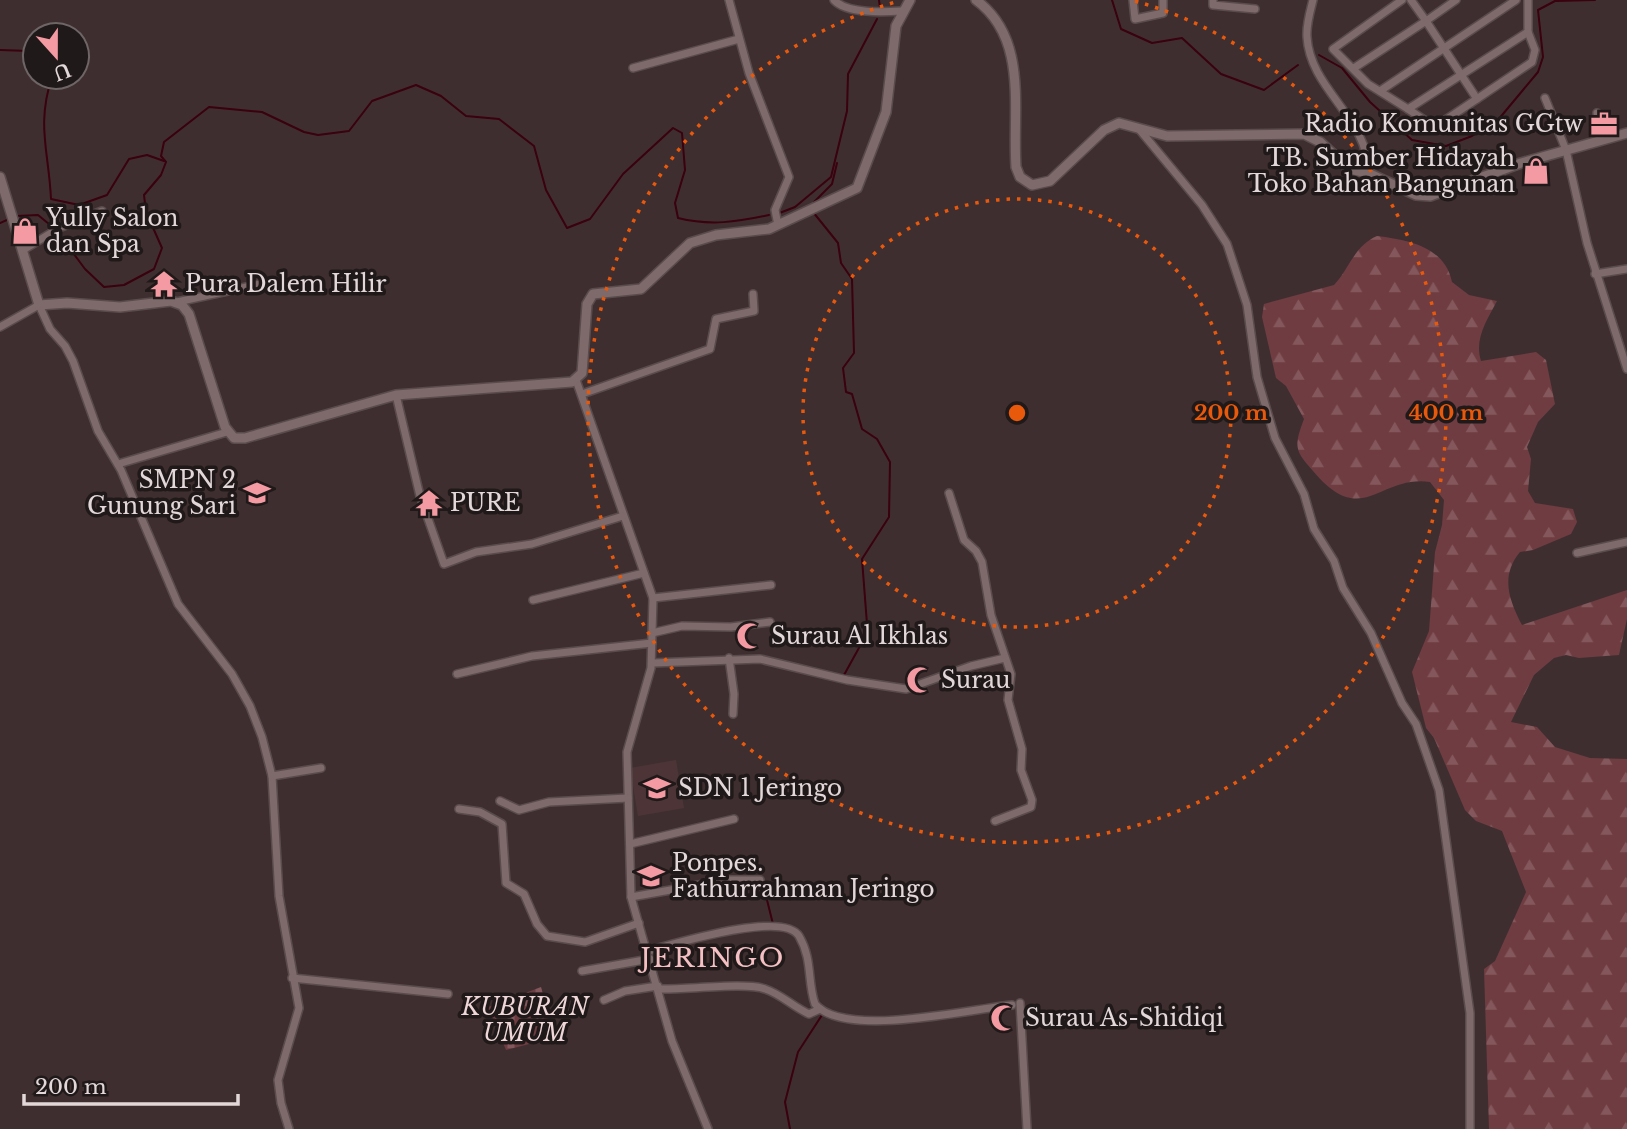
<svg xmlns="http://www.w3.org/2000/svg" width="1627" height="1129" font-family="'Libre Baskerville',serif">
<defs>
<pattern id="forest-firs" width="22" height="20" patternUnits="userSpaceOnUse" patternTransform="scale(1.75)"><rect width="22" height="20" fill="#6e3c41"/><path d="M5 1l3.5 6h-7zM16 11l3.5 6h-7z" fill="#83575c"/></pattern>
<pattern id="cemetery-stones" width="16" height="16" patternUnits="userSpaceOnUse" patternTransform="scale(1.75)"><rect width="16" height="16" fill="#6e3c41"/><path d="M2 7V4a2 2 0 0 1 4 0v3zM10 15v-3a2 2 0 0 1 4 0v3z" fill="#83575c"/></pattern>
</defs>
<rect width="100%" height="100%" fill="#3f2e2f"/>
<polygon fill="#4d3537" points="676,760 684,808 638,816 630,768"/>
<path fill="url(#forest-firs)" d="M1377 236C1409 240 1445 247 1452 282L1469 295 1497 301C1487 320 1474 339 1481 361L1536 352 1546 360 1555 404 1538 422 1527 447 1531 459 1528 491 1535 503 1573 509 1577 522 1571 534 1533 550 1520 552C1500 576 1509 600 1522 625L1627 590V619L1619 655 1579 658 1566 655 1554 658 1534 675 1511 722 1537 727 1555 747 1590 758 1627 759V1129H1489L1484 969 1495 961 1526 892 1502 831 1476 821 1465 810 1434 738 1426 728 1412 672 1429 631 1435 552 1442 525 1444 500 1430 482C1378 475 1363 530 1313 471 1294 450 1294 446 1304 419L1286 386 1276 378 1262 317 1264 304 1334 285C1350 268 1354 246 1377 236Z"/>
<polygon fill="url(#cemetery-stones)" points="541,987 556,1037 506,1050 488,1007"/>
<g fill="none" stroke-linecap="round" stroke-linejoin="round">
<g stroke="#3a010f" stroke-width="2">
<polyline points="879,0 880,8"/>
<polyline points="1112,0 1121,29 1152,43 1182,38 1221,74 1264,90 1298,65"/>
<polyline points="0,50 30,51 35,56"/>
<polyline points="1319,55 1342,68 1370,102 1412,140 1446,146 1472,136 1498,120 1538,72 1543,57 1538,10 1555,1 1595,0"/>
<path d="M52 77C36 125 49 152 51 199L79 205 107 195 129 159 147 155 164 161"/>
<polyline points="814,202 832,184 837,163"/>
<polyline points="813,212 838,243 841,263 852,279 854,353 843,368 846,392 852,394 862,429 877,439 890,462 889,517 862,559 867,624 860,646 844,675"/>
<polyline points="777,214 795,207 831,177 847,111 848,74 877,19"/>
<polyline points="17,216 38,215 55,229"/>
<polyline points="0,223 9,219"/>
<path d="M59 234 85 269 104 287 124 285 154 269 162 248 146 212 144 195 161 175 166 162 161 156 164 142 209 107 262 112 304 132 318 135 349 131 372 101 416 85 441 96 466 116 499 119 534 146 546 190 567 228 590 219 623 174 673 128 682 133 685 170 675 203 678 218C710 226 737 222 769 215"/>
<polyline points="762,880 773,924"/>
<polyline points="790,1129 785,1102 798,1052 822,1015"/>
</g>
<defs>
<g id="minor">
<polyline points="729,0 749,73 789,177 775,210 778,225"/>
<path d="M834 0C847 14 884 12 902 11"/>
<polyline points="1133,0 1135,19 1163,13 1163,0"/>
<polyline points="1213,0 1213,5 1255,9"/>
<path d="M1313 0C1310 12 1306 25 1307 37 1310 90 1370 119 1368 173"/>
<polyline points="1402,0 1333,49 1368,84 1408,109 1528,32 1528,0"/>
<polyline points="1411,0 1426,21 1456,0"/>
<polyline points="633,68 739,39"/>
<polyline points="1354,68 1426,21 1477,99"/>
<polyline points="1380,91 1516,0"/>
<polyline points="1545,98 1566,150 1587,243 1627,369"/>
<polyline points="1408,109 1427,122 1441,123 1532,62 1535,50 1528,32"/>
<polyline points="1597,113 1603,140"/>
<polyline points="1139,129 1202,205 1227,244 1247,305 1257,377 1275,438 1304,494 1314,529 1334,561 1343,588 1371,633 1402,703 1416,724 1439,790 1470,1013 1470,1129"/>
<polyline points="23,250 61,227 102,211"/>
<polyline points="1595,274 1627,269"/>
<polyline points="177,302 260,284"/>
<polyline points="0,327 39,305 50,329 65,346 73,361 98,431 121,470 178,604 232,674 250,706 262,737 272,776 279,896 299,1008 278,1080 281,1103 289,1129"/>
<polyline points="576,380 653,598 651,668 627,752 631,897 672,1041 708,1129"/>
<polyline points="582,394 710,349 716,319 754,311 753,294"/>
<polyline points="396,395 420,496 444,564 476,552 532,544 623,516"/>
<polyline points="118,464 227,432"/>
<polyline points="949,493 964,540 976,551 982,562 991,615 1011,674 1008,700 1022,749 1021,770 1032,800 1031,807 995,821"/>
<polyline points="1577,553 1627,542"/>
<polyline points="653,598 771,585"/>
<polyline points="533,600 644,573"/>
<polyline points="652,633 682,626 731,627 770,622"/>
<polyline points="729,658 734,694 733,714"/>
<polyline points="652,663 760,659 847,680 906,689 971,666 1005,658"/>
<polyline points="457,674 532,656 652,643"/>
<polyline points="272,776 321,768"/>
<polyline points="500,801 519,810 549,802 628,798"/>
<polyline points="459,809 480,812 502,824 506,883 524,894 537,924 547,936 585,942 639,923"/>
<polyline points="630,844 734,819"/>
<polyline points="631,897 727,880 760,880"/>
<path d="M648 951C674 944 783 910 799 936 813 960 807 981 815 1004 844 1039 971 1009 1012 1005"/>
<polyline points="582,971 650,959"/>
<polyline points="292,978 448,994"/>
<path d="M659 989C684 990 747 982 765 989 781 994 793 1007 809 1014L820 1009"/>
<polyline points="604,1000 625,991 658,986"/>
<polyline points="1020,1003 1027,1129"/>
</g>
<g id="tertiary">
<path d="M976 0C1029 39 1012 110 1016 167L1020 177 1032 185 1050 181 1104 130 1119 123 1167 136 1304 134 1320 142 1349 169 1368 173 1416 195 1430 196 1521 163 1627 133"/>
<polyline points="0,177 39,305 67,303 120,307 171,301 182,305 189,314 225,427 234,438 245,438 396,395 572,382 582,373 587,304 593,294 641,289 690,243 716,235 769,229 857,188 886,112 896,26 910,0"/>
</g>
</defs>
<use href="#minor" stroke="#5a4c4d" stroke-width="10"/>
<use href="#tertiary" stroke="#5a4c4d" stroke-width="12"/>
<use href="#minor" stroke="#7e6a6b" stroke-width="7"/>
<use href="#tertiary" stroke="#7e6a6b" stroke-width="9"/>
</g>
<g fill="none" stroke="#e8590c" stroke-width="3.5" stroke-dasharray="3.5 7">
<circle cx="1017" cy="413" r="214"/>
<path d="M1135 1A429 429 0 1 1 899 1"/>
</g>
<defs>
<symbol id="office-bare" viewBox="-9 -9 18 18"><path d="M-6-3h4V-5.5h4V-3h4V5H-6ZM-1-4.5V-3h2v-1.5ZM-6 0V1H6V0Z" fill="#f49aa3" stroke="#201919" stroke-width="2.5" paint-order="stroke"/></symbol>
<symbol id="shop-bare" viewBox="-9 -9 18 18"><path d="M-5-2.5h2.3a2.7 3.5 0 0 1 5.4 0H5L5.5 6h-11ZM-1.5-2.5h3a1.5 2.3 0 0 0-3 0Z" fill="#f49aa3" stroke="#201919" stroke-width="2.5" paint-order="stroke"/></symbol>
<symbol id="temple-bare" viewBox="-9 -9 18 18"><path d="M0-6L5-2H3V0L6.5 2.5H4V6H1.5V3h-3V6H-4V2.5H-6.5L-3 0V-2H-5Z" fill="#f49aa3" stroke="#201919" stroke-width="2.5" paint-order="stroke"/></symbol>
<symbol id="school-bare" viewBox="-9 -9 18 18"><path d="M0-5L7-2L0 1L-7-2ZM-4 1L0 2.5L4 1V4Q0 6-4 4Z" fill="#f49aa3" stroke="#201919" stroke-width="2.5" paint-order="stroke"/></symbol>
<symbol id="mosque-bare" viewBox="-9 -9 18 18"><path d="M3.5-4.9A6 6 0 1 0 3.5 4.9A5 5 0 1 1 3.5-4.9Z" fill="#f49aa3" stroke="#201919" stroke-width="2.5" paint-order="stroke"/></symbol>
</defs>
<g fill-rule="evenodd">
<use href="#office-bare" x="1585" y="105" width="38" height="38"/>
<use href="#shop-bare" x="1517" y="152" width="38" height="38"/>
<use href="#shop-bare" x="6" y="212" width="38" height="38"/>
<use href="#temple-bare" x="145" y="265" width="38" height="38"/>
<use href="#school-bare" x="238" y="474" width="38" height="38"/>
<use href="#temple-bare" x="410" y="484" width="38" height="38"/>
<use href="#mosque-bare" x="731" y="617" width="38" height="38"/>
<use href="#mosque-bare" x="901" y="661" width="38" height="38"/>
<use href="#school-bare" x="638" y="769" width="38" height="38"/>
<use href="#school-bare" x="632" y="857" width="38" height="38"/>
<use href="#mosque-bare" x="985" y="999" width="38" height="38"/>
</g>
<g text-anchor="middle" stroke-width="7" stroke-linejoin="round" paint-order="stroke">
<g font-size="23" fill="#e3d8d9" stroke="#201919" text-anchor="start">
<text x="1583" y="132" text-anchor="end">Radio Komunitas GGtw</text>
<text x="1515" y="166" text-anchor="end">TB. Sumber Hidayah<tspan x="1515" dy="26">Toko Bahan Bangunan</tspan></text>
<text x="46" y="226">Yully Salon<tspan x="46" dy="26">dan Spa</tspan></text>
<text x="185" y="292">Pura Dalem Hilir</text>
<text x="236" y="488" text-anchor="end">SMPN 2<tspan x="236" dy="26">Gunung Sari</tspan></text>
<text x="450" y="511">PURE</text>
<text x="771" y="644">Surau Al Ikhlas</text>
<text x="941" y="688">Surau</text>
<text x="678" y="796">SDN 1 Jeringo</text>
<text x="672" y="871">Ponpes.<tspan x="672" dy="26">Fathurrahman Jeringo</tspan></text>
<text x="1025" y="1026">Surau As-Shidiqi</text>
</g>
<g font-size="23" font-style="italic" fill="#efd6d8" stroke="#201919">
<text x="525" y="1015">KUBURAN<tspan x="525" dy="26">UMUM</tspan></text>
</g>
<g font-size="26" letter-spacing="2" fill="#f5c0c4" stroke="#201919">
<text x="713" y="967">JERINGO</text>
</g>
</g>
<circle cx="1017" cy="413" r="10" fill="#e8590c" stroke="#201919" stroke-width="3.5"/>
<g font-size="21" text-anchor="middle" font-weight="bold" fill="#e8590c" stroke="#201919" stroke-width="7" stroke-linejoin="round" paint-order="stroke">
<text x="1231" y="420">200 m</text>
<text x="1446" y="420">400 m</text>
</g>
<g transform="translate(56 56) rotate(159)"><circle r="33" fill="#201919" stroke="#6e6566" stroke-width="2"/>
<path d="M0-5L12 26L0 18L-12 26Z" fill="#f49aa3"/>
<text y="-10" font-size="19" font-weight="bold" text-anchor="middle" fill="#e3d8d9">U</text>
</g>
<path d="M24 1094v10h214v-10" fill="none" stroke="#e3d8d9" stroke-width="3.5"/>
<text x="35" y="1094" font-size="21" fill="#e3d8d9" stroke="#201919" stroke-width="5" paint-order="stroke">200 m</text>
</svg>
